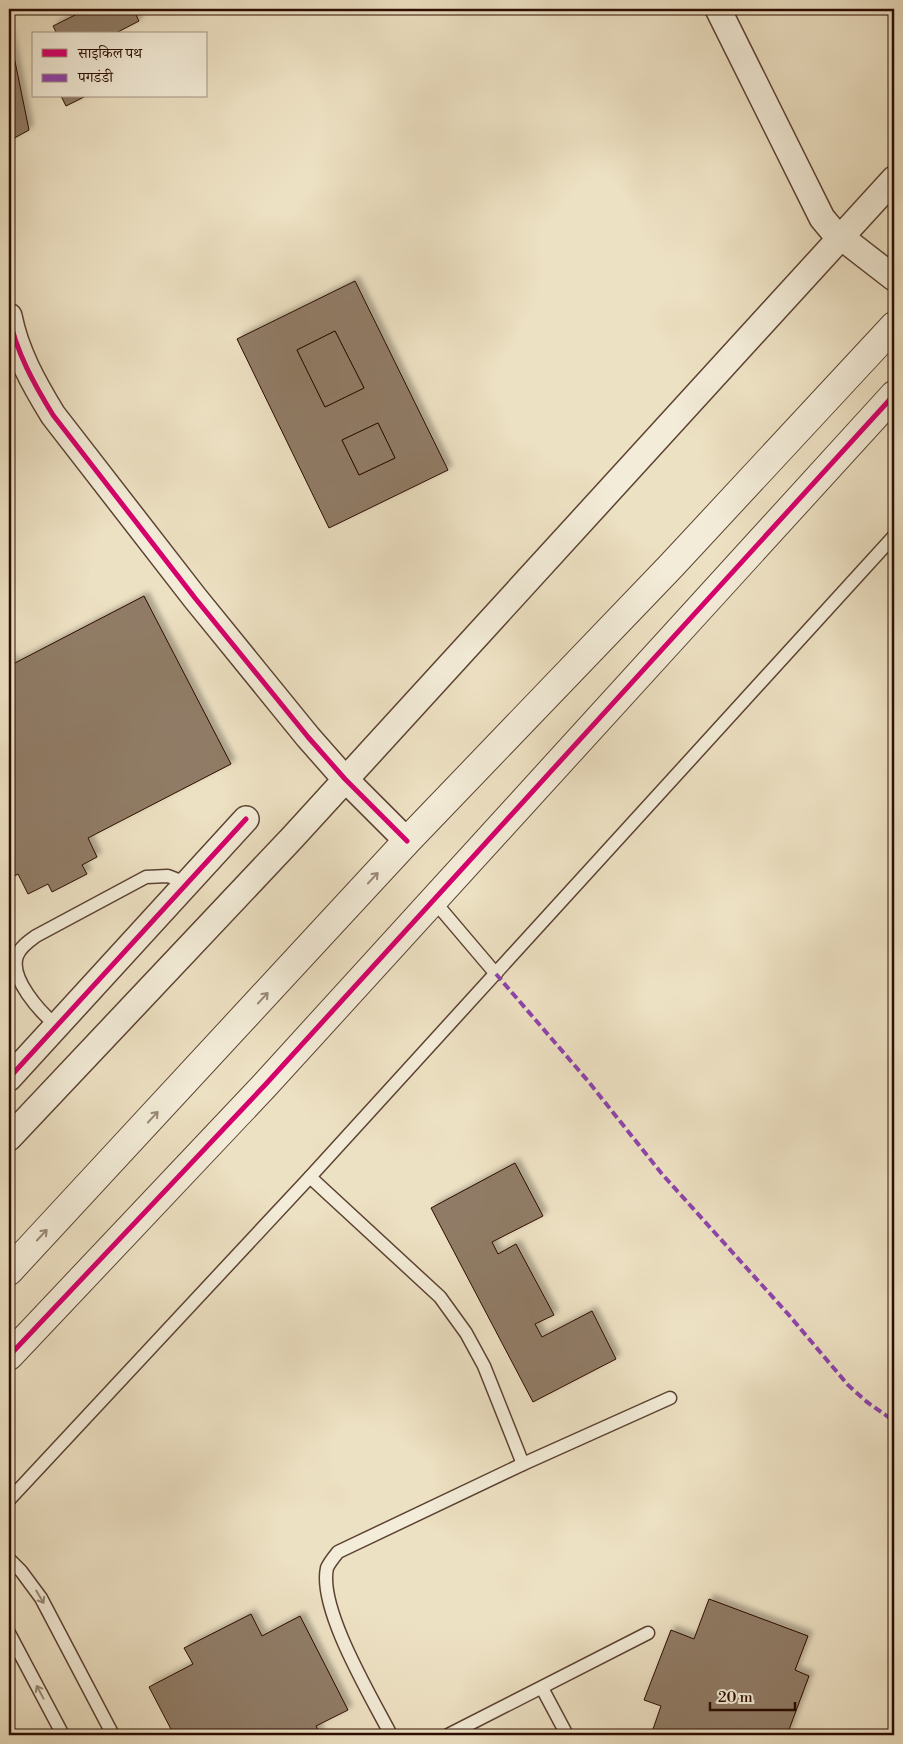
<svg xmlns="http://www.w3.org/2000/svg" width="903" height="1744" font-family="'Libre Bodoni','Noto Serif Devanagari',serif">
<defs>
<filter id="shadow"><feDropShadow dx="4.5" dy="-4.5" stdDeviation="2.5" flood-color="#0004"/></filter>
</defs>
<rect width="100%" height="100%" fill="#ede1c3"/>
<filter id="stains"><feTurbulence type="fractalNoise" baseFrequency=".004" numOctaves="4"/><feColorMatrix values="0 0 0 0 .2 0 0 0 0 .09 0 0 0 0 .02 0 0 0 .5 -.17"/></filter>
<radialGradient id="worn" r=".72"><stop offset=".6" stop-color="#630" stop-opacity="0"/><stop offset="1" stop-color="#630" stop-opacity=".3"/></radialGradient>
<g fill="#907b66" stroke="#2c0d01" fill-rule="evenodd" filter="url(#shadow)">
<polygon points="87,9 133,9 139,21 114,34 57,34 53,26"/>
<polygon points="9,32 29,130 9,141"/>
<polygon points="61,96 86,96 66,106"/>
<path d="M355 281 448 470 329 528 237 339ZM335 331 364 388 325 407 297 350ZM378 423 395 458 359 475 342 440Z"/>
<polygon points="335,331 364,388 325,407 297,350"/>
<polygon points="378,423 395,458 359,475 342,440"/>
<polygon points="144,596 231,764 88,838 97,857 82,865 87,874 52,892 48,884 28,894 18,874 9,879 9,656 13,664"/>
<polygon points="515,1163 543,1216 492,1242 498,1254 516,1244 554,1315 535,1324 542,1337 592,1311 616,1359 533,1402 431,1208"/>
<polygon points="709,1599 808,1636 795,1670 809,1676 787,1735 651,1735 661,1706 644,1700 671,1630 694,1639"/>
<polygon points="251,1614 262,1636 300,1616 348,1710 316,1726 321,1735 174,1735 149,1687 193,1664 184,1648"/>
</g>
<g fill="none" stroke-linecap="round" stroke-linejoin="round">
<defs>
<g id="service">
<polyline points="434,901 496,974"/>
<path d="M56 1025C40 1012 9 978 17 956 20 947 29 941 36 936L146 877 168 876 186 883"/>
<polyline points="310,1177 440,1297 466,1333 484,1366 523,1464"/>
<polyline points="9,1500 310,1177 894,536"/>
<polyline points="9,1559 21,1571 41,1598 113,1735"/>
<polyline points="9,1633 63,1735"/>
<polyline points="542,1688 567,1735"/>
<path d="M391 1735C372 1698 318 1609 327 1568 329 1563 334 1557 338 1552L523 1464 670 1398"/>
<polyline points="448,1735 648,1633"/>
</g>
<g id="minor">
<polyline points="718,9 822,218 832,230 894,278"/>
<path d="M9 316C16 352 34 384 53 415L195 598 308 737 345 779 407 841"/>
<polyline points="9,1078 246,819"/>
<polyline points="9,1138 293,837 894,179"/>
</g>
<g id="tertiary">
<polyline points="9,1271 407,841 671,566 894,326"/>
<polyline points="9,1356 265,1085 894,395"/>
</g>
</defs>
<use href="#service" stroke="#5c4232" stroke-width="15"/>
<use href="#minor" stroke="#5c4232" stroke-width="28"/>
<use href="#tertiary" stroke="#5c4232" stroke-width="30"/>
<use href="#service" stroke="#f3ecd8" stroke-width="12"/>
<use href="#minor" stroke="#f3ecd8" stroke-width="25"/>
<use href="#tertiary" stroke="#f3ecd8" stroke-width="28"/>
<polyline stroke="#8e44ad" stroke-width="4" stroke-dasharray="8 4" stroke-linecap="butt" points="496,974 588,1081 662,1174 788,1314 848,1385 867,1402 894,1421"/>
<defs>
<g id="cycleway">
<path d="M9 316C16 352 34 384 53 415L195 598 308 737 345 779 407 841"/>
<polyline points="9,1078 246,819"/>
<polyline points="9,1356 265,1085 894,395"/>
</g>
</defs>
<use href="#cycleway" stroke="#f3ecd8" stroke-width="8"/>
<use href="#cycleway" stroke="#d6006c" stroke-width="5"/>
</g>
<defs><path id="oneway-shaft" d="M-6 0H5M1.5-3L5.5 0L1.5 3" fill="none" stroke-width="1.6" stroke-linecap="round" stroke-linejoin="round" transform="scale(1.25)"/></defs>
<g stroke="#987">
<use href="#oneway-shaft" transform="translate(373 878) rotate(-47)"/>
<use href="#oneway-shaft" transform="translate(263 998) rotate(-47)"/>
<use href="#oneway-shaft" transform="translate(153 1117) rotate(-47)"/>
<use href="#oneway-shaft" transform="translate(42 1235) rotate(-47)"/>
<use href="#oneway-shaft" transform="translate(40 1597) rotate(59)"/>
<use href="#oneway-shaft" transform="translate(40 1692) rotate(-118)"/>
</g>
<rect width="903" height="1744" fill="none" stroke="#ede1c3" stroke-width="30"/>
<rect x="10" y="10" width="883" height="1724" fill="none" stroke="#2c0d01" stroke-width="2.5"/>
<rect x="15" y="15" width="873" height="1714" fill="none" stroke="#2c0d01"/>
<rect x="32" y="32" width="175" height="65" fill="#f3ecd8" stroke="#a39382"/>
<rect x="42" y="49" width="25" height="8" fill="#d6006c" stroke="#a39382"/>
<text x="78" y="58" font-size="15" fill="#2c0d01">साइकिल पथ</text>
<rect x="42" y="74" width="25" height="8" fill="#8e44ad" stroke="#a39382"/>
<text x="78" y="82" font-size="15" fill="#2c0d01">पगडंडी</text>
<path d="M710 1702v8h85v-8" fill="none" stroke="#2c0d01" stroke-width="2.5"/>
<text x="718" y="1702" font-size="15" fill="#2c0d01" stroke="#f3ecd8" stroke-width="4" paint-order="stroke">20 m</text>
<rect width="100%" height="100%" filter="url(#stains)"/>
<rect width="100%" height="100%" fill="url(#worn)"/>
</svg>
